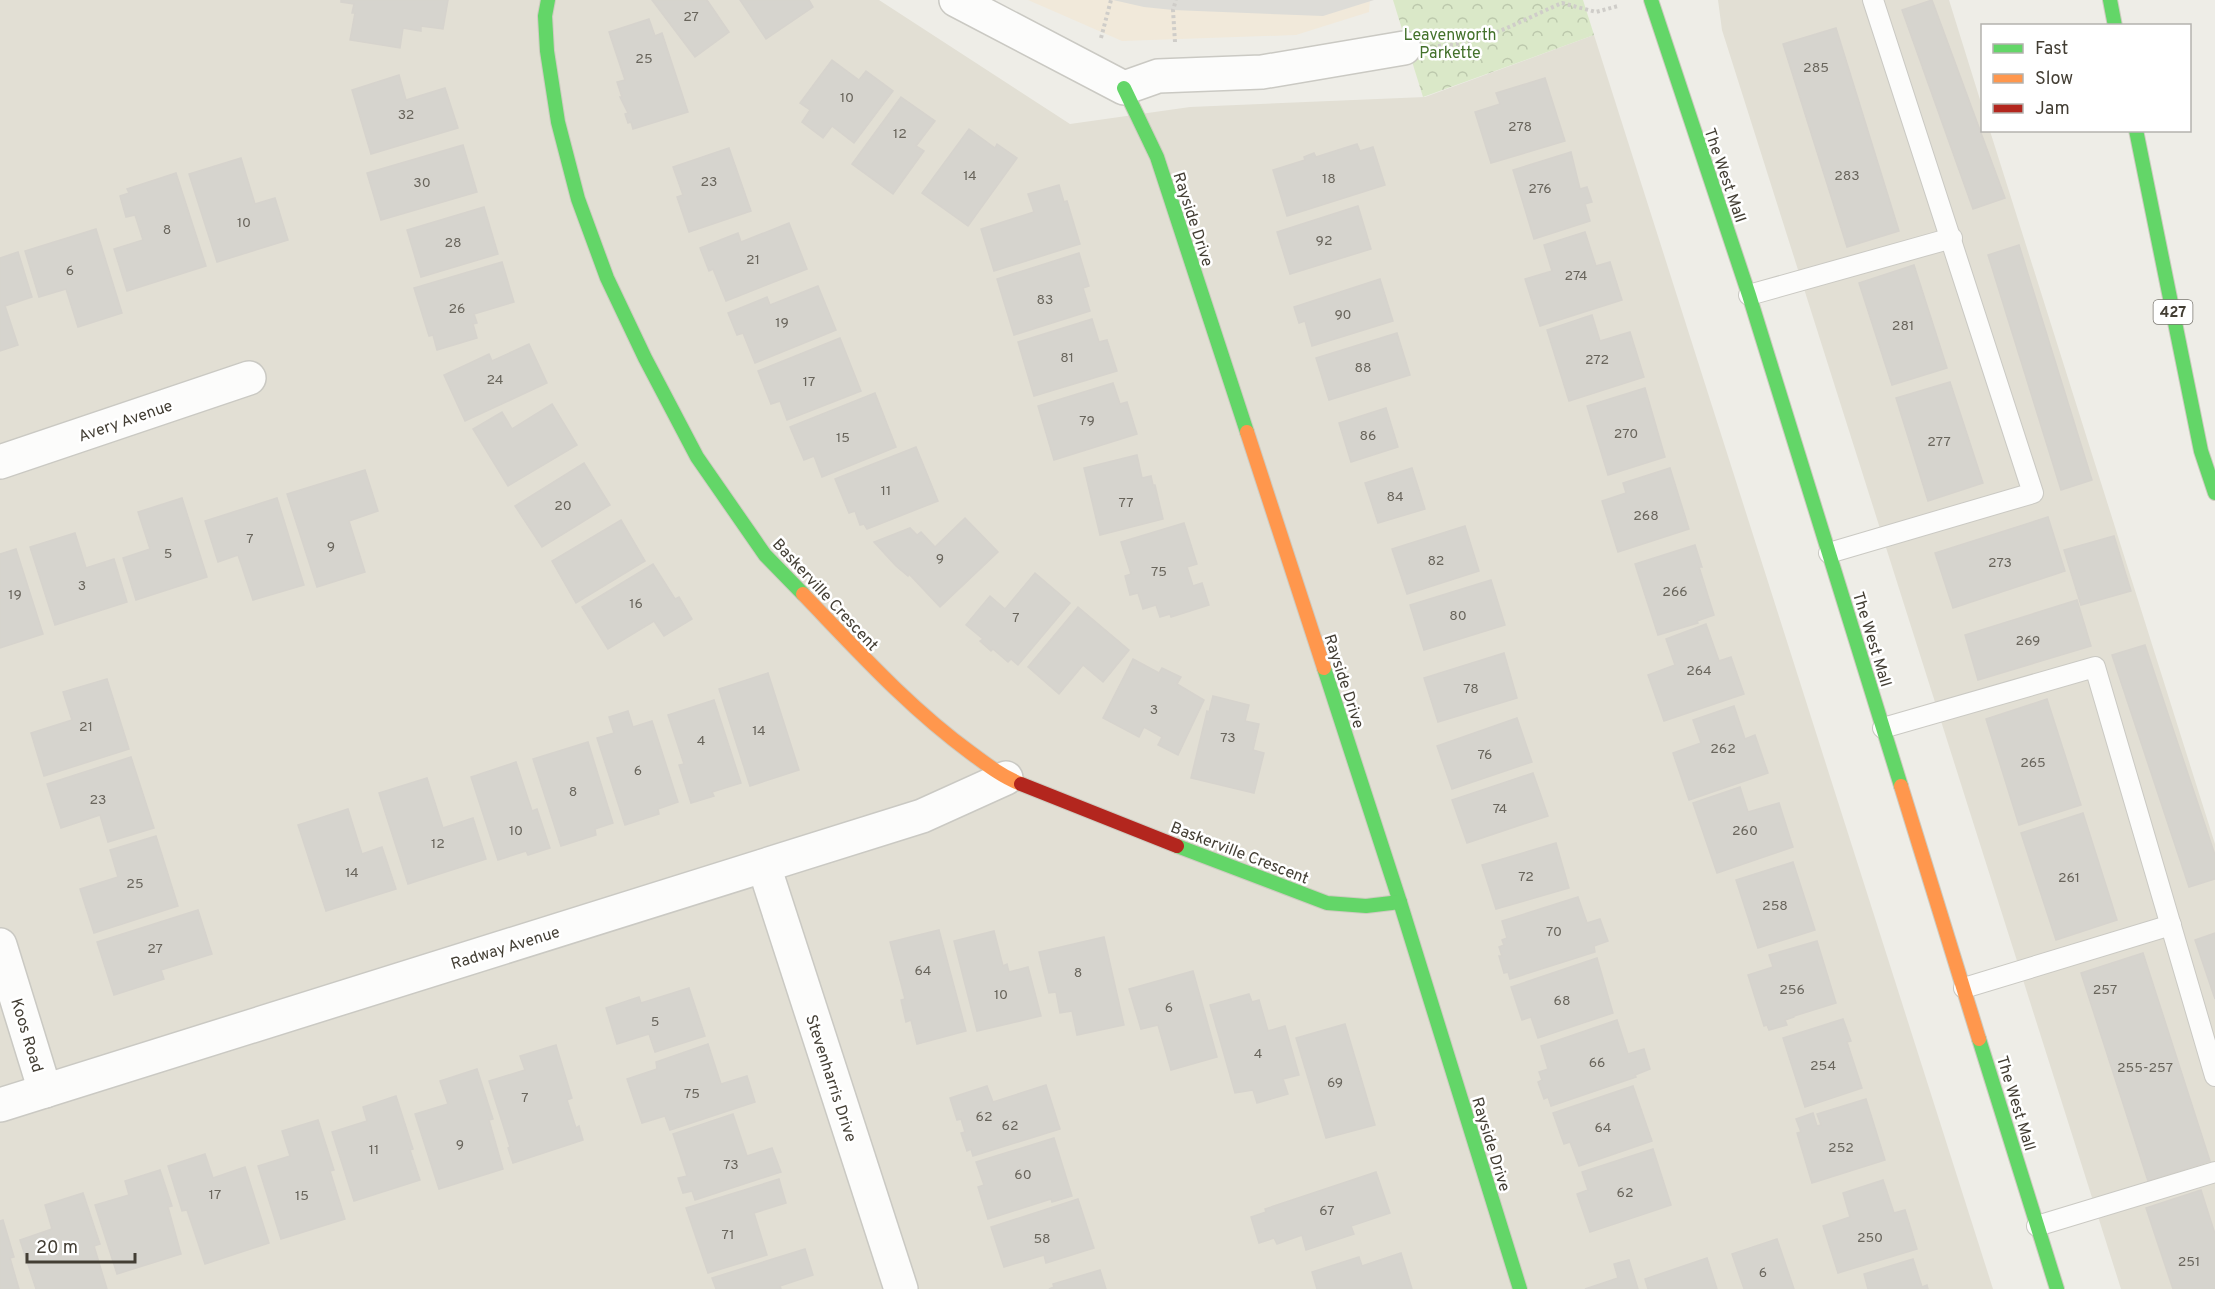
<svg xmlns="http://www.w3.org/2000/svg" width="2215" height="1289" font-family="Overpass,sans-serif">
<defs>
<pattern id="forest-crowns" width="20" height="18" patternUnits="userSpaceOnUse" patternTransform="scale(1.5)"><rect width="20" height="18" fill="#dae8c8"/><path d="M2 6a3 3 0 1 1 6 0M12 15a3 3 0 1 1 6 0" fill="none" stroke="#bcc8ac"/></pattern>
</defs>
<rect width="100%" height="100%" fill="#eeede7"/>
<g fill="#e2dfd4">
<polygon points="0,0 879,0 1070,124 1190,107 1425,97 1594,35 1993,1289 0,1289"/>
<polygon points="1718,0 1949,0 1982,106 1982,130 1990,131 2215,844 2215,1289 2121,1289 1722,30"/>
</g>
<polygon fill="#f1e9da" points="1028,0 1370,0 1369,12 1296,35 1122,41"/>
<polygon fill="url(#forest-crowns)" points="1393,0 1583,0 1594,35 1423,97"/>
<polygon fill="#dddcd7" points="1113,0 1374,0 1323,16 1173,10 1144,7"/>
<g fill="#d6d4ce" stroke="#d6d3cd" stroke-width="1.5">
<polygon points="341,0 448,0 443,29 421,26 421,31 403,28 400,48 350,40 355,13 352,13 354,4 341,2"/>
<polygon points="652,0 707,0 729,32 695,57"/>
<polygon points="740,0 809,0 813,7 766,39"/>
<polygon points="1932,0 2005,198 1973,209 1902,10"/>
<polygon points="649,19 655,36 662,33 688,112 633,129 631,122 628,123 625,114 628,113 620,97 622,97 617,82 625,80 609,32"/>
<polygon points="1836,28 1899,231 1847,247 1783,44"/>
<polygon points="832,60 859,80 866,71 893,91 854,143 832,126 823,138 802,122 810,110 800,103"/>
<polygon points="399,75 406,100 445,88 458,128 371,154 352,90"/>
<polygon points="1545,78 1565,141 1491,163 1475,112 1500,104 1496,93"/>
<polygon points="901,97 935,121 916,146 924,151 893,194 852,164"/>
<polygon points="969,129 995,148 997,144 1017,158 968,226 922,193"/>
<polygon points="1357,144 1360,151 1373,147 1385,185 1287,216 1273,170 1305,160 1304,157 1314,153 1316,157"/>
<polygon points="463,145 477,192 381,220 367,173"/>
<polygon points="729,148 751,211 689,232 677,197 683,195 673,167"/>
<polygon points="1571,152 1580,189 1587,187 1592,202 1585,204 1590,221 1534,239 1513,170"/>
<polygon points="241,158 255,204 275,198 288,240 217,262 189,174"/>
<polygon points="176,173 206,266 127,291 114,249 143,240 135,215 126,217 120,196 129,193 127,189"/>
<polygon points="1059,185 1064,202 1067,201 1080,244 994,271 981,229 1034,212 1028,194"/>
<polygon points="1358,206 1371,249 1290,274 1277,232"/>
<polygon points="484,207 498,254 421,277 407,230"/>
<polygon points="789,223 807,269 726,301 713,269 709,271 700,248 738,233 741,242"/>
<polygon points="96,229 122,313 78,327 66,289 39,297 25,251"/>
<polygon points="1585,232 1596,266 1610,262 1622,300 1540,326 1525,279 1552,271 1544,245"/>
<polygon points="2019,245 2092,480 2061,490 1988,255"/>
<polygon points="18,252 32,297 5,306 18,345 0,351 0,258"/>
<polygon points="1079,253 1089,286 1083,288 1090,311 1014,335 997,279"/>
<polygon points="502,262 514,302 474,314 477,323 473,324 477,338 437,350 433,335 429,336 414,288"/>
<polygon points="1914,265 1947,368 1892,385 1859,283"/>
<polygon points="1380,279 1393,321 1312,346 1305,321 1299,323 1294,307"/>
<polygon points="818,286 836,330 755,363 743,333 737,335 728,313 767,297 770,305"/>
<polygon points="1592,315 1600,341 1630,332 1644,377 1569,401 1547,330"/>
<polygon points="1092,319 1099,342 1107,340 1117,371 1034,396 1018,342"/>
<polygon points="1397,333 1410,375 1329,400 1316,358"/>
<polygon points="840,338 861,391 787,420 780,401 771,404 758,371"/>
<polygon points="529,344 547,383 465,421 444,375 489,354 492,361"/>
<polygon points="1950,382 1983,483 1928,501 1896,398"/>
<polygon points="1113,383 1120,404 1127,402 1137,434 1054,460 1038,406"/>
<polygon points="1645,388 1665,457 1608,475 1587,406"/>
<polygon points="875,393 896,447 822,477 814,456 804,460 790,427"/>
<polygon points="552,404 577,445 508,486 473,429 502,412 512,429"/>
<polygon points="1386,408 1398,447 1351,462 1339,423"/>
<polygon points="916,447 938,501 867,529 864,524 860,525 855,511 849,513 835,479"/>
<polygon points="1137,455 1142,478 1151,476 1153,485 1155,485 1163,519 1100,535 1084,468"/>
<polygon points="584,463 610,505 542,547 515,506"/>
<polygon points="1412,468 1425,509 1378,523 1365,483"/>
<polygon points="1670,468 1689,529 1618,552 1602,501 1626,493 1623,483"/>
<polygon points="365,470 378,511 349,521 365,572 317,587 287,494"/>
<polygon points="182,498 207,577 136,600 123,558 150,549 138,512"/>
<polygon points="277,498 304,585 253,600 238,555 218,562 205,521"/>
<polygon points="2048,517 2065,571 1953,608 1935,553"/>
<polygon points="965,518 998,552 940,607 909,574 908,576 896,566 874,542 910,528 917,535 921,532 935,547"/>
<polygon points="621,520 645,561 576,603 552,561"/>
<polygon points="1184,523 1197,564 1187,567 1193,586 1202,583 1209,605 1171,617 1170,614 1160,617 1156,605 1143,609 1138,593 1130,595 1125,576 1131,574 1121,542"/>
<polygon points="1465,526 1479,571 1407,594 1392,549"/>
<polygon points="75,533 86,568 114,559 127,602 55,625 30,547"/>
<polygon points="2114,536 2131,591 2081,605 2064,550"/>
<polygon points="1695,545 1702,567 1699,567 1714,615 1697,621 1698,623 1658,635 1635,564"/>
<polygon points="16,549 43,634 0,648 0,554"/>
<polygon points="653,564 675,599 679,597 692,619 664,636 654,621 608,649 582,607"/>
<polygon points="1035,573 1070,603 1018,665 1011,659 1008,662 993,649 991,651 980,641 983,639 966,625 990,596 1005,609"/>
<polygon points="1491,580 1505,625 1424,650 1410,605"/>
<polygon points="2077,600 2091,646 1978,680 1965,635"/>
<polygon points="1078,607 1129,650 1103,682 1083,665 1059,694 1028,667"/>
<polygon points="1706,624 1719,661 1731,657 1744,694 1664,721 1648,675 1675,665 1666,639"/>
<polygon points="2145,645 2215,855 2215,879 2189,887 2112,655"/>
<polygon points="1504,653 1517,698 1438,722 1424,678"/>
<polygon points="1133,659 1159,673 1162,668 1181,677 1177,684 1204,700 1178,755 1158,745 1162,737 1144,727 1139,737 1103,718"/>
<polygon points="768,673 799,770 750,786 719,689"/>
<polygon points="107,679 129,749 44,776 31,733 72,720 63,692"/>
<polygon points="1213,696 1249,705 1245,721 1259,724 1253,750 1264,753 1254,793 1191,778 1207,711 1209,712"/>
<polygon points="2047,699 2081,805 2019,825 1986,719"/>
<polygon points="714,700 741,783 712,792 714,796 691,803 679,765 684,764 668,715"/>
<polygon points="1734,706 1745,739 1755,735 1768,773 1689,800 1673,753 1701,743 1693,720"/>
<polygon points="628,711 633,727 652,721 678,802 658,809 659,814 625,825 597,738 614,733 609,717"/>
<polygon points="1517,718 1532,762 1452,789 1437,746"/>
<polygon points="588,742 613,823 595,829 596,835 561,846 533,759"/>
<polygon points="131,757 154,828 108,842 100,815 61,828 47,784"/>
<polygon points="516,762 532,811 537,809 550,848 528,855 526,851 498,860 471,777"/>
<polygon points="1533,773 1548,816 1467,843 1452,800"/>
<polygon points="427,778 443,828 473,818 486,859 408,884 379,793"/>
<polygon points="1740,787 1748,812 1779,803 1793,847 1717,873 1693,803"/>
<polygon points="348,809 362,854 382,847 396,889 326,911 298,825"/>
<polygon points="2083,813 2117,920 2056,940 2021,833"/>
<polygon points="156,836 178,906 94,933 80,889 118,877 110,850"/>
<polygon points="1556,843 1569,888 1496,909 1482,865"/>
<polygon points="1793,862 1815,930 1758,948 1736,880"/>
<polygon points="1578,897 1587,923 1600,919 1608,941 1594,946 1595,952 1510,979 1508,972 1504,973 1499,956 1502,956 1499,947 1504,945 1502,940 1507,938 1502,921"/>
<polygon points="198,910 212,954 161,970 164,979 114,995 97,942"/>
<polygon points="939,930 966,1031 917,1044 911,1020 906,1022 901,1000 905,999 890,942"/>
<polygon points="994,931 1003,966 1007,964 1009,972 1028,967 1041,1016 977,1031 954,941"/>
<polygon points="2215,933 2215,999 2195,940"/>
<polygon points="1104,937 1124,1025 1077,1035 1072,1011 1060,1013 1056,992 1049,993 1039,952"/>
<polygon points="1817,941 1836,1003 1794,1016 1794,1017 1785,1020 1787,1025 1769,1030 1767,1025 1764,1026 1748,975 1773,967 1769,955"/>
<polygon points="2143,953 2210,1161 2148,1181 2081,973"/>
<polygon points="1597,958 1613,1013 1538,1038 1531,1017 1522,1020 1511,987"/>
<polygon points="1193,971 1217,1057 1171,1070 1158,1025 1141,1029 1129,989"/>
<polygon points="689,988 705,1036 655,1052 649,1034 617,1044 606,1008 639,997 641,1003"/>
<polygon points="1249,994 1252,1002 1259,1000 1268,1031 1285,1026 1299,1075 1283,1079 1288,1094 1257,1103 1253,1090 1235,1093 1210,1005"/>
<polygon points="1843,1019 1851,1041 1847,1042 1862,1088 1805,1107 1783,1038"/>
<polygon points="1617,1020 1628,1054 1644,1049 1650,1069 1635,1075 1636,1077 1551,1106 1548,1097 1544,1099 1538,1082 1542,1080 1539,1072 1548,1069 1541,1046"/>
<polygon points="1345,1024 1375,1125 1326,1138 1296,1038"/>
<polygon points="708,1044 721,1084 747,1076 755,1102 670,1130 665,1116 642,1123 627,1079 657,1069 656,1062"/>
<polygon points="556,1045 572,1098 567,1100 576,1128 579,1126 583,1140 513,1163 508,1148 510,1147 489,1081 525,1070 520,1056"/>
<polygon points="477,1069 493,1119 489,1120 503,1169 439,1189 415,1114 448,1104 440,1081"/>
<polygon points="1046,1085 1060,1129 973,1156 971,1149 967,1151 961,1133 965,1132 961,1119 957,1120 950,1098 987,1086 993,1102"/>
<polygon points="1633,1086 1652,1141 1579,1166 1570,1142 1564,1144 1553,1113"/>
<polygon points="396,1096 413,1149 410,1150 420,1180 354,1201 332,1132 367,1121 363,1107"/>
<polygon points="1866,1099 1885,1160 1812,1183 1797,1133 1801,1132 1796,1119 1813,1113 1817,1126 1821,1125 1817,1114"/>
<polygon points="733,1114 747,1156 772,1148 781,1172 695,1200 692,1191 683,1193 678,1178 687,1176 673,1134"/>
<polygon points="318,1120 334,1170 330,1171 345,1219 281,1239 258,1166 290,1156 282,1131"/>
<polygon points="1054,1138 1072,1196 1052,1202 1051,1199 988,1219 978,1187 984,1185 976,1162"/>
<polygon points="1653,1149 1671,1205 1590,1232 1577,1194 1588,1190 1582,1172"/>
<polygon points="205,1154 213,1178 245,1167 269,1243 205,1264 187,1210 182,1211 168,1166"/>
<polygon points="160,1170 172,1206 168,1207 181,1254 117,1274 95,1205 129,1195 125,1181"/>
<polygon points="1376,1172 1390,1213 1351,1226 1354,1234 1306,1250 1302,1235 1277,1244 1274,1238 1259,1243 1251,1217 1266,1212 1265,1209"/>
<polygon points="779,1179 786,1203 754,1213 767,1255 708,1273 686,1208"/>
<polygon points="1883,1180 1894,1213 1905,1210 1917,1249 1838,1273 1823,1226 1850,1217 1843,1193"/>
<polygon points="2201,1190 2215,1234 2215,1289 2173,1289 2146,1208"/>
<polygon points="83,1193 100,1244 94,1246 107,1289 36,1289 20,1240 52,1229 45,1205"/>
<polygon points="1078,1199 1094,1248 1046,1263 1044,1255 1004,1267 991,1227"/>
<polygon points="3,1220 14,1257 10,1258 19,1289 0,1289 0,1221"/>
<polygon points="1777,1239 1794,1289 1744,1289 1732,1254"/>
<polygon points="805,1249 813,1275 780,1286 781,1289 716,1289 712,1278"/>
<polygon points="1401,1253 1412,1289 1317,1289 1312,1272 1359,1257 1362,1266"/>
<polygon points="1707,1258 1717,1289 1648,1289 1645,1279"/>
<polygon points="1913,1259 1922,1287 1927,1285 1928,1289 1868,1289 1864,1274"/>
<polygon points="1629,1260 1638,1289 1585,1289 1618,1278 1614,1264"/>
<polygon points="1100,1270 1106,1289 1049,1289 1054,1287 1053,1284"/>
</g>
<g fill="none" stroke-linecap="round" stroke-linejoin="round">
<defs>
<g id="lane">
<polyline points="1749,295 1952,238"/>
<polyline points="1829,553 2033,493 1873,0"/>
<polyline points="1883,728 2095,667 2215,1076"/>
<polyline points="1964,988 2171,925"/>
<polyline points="2037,1226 2215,1172"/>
</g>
<g id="street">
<polyline points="956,0 1124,88 1158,76 1262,72 1404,48"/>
<polyline points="0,462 249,378"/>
<polyline points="764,866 901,1289"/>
<polyline points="0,945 45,1091"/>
<polyline points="0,1105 922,816 1006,778"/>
</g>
<g id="fast">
<polyline points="548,0 545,16 547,51 558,122 578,199 607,278 645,358 697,457 765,555 803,594"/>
<polyline points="1651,0 1749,295 1901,786"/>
<polyline points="2110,0 2115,26"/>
<polyline points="1124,88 1157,157 1247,432"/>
<polyline points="2136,130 2201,451 2215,493"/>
<polyline points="1324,668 1400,902 1520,1289"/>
<polyline points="1177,846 1327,903 1366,906 1400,902"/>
<polyline points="1979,1039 2057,1289"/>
</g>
<g id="slow">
<polyline points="1247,432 1324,668"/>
<path d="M803 594C857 650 908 707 971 753 987 765 1003 777 1021 784"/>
<polyline points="1901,786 1979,1039"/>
</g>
<polyline id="jam" points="1021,784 1177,846"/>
</defs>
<use href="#lane" stroke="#cac9c3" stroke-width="22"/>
<use href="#street" stroke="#cac9c3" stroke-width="36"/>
<use href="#fast" stroke="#cecbc0" stroke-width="16"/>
<use href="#slow" stroke="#cecbc0" stroke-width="16"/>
<use href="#jam" stroke="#cecbc0" stroke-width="16"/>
<g stroke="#cfcdc9" stroke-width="4" stroke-dasharray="3 3" stroke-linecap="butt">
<polyline points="1101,38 1111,0"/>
<polyline points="1175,42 1173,10 1176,0"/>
<path d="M1438 46C1482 44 1522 20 1562 3L1596 12 1618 6"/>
</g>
<use href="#lane" stroke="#fcfcfb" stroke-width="20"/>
<use href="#street" stroke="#fcfcfb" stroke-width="33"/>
<use href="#fast" stroke="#63d668" stroke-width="14"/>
<use href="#slow" stroke="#ff974d" stroke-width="14"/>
<use href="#jam" stroke="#b3261e" stroke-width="14"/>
</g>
<g text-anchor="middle" stroke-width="5" stroke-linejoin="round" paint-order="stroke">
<g font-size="14" fill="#69655c">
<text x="691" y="21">27</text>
<text x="644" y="63">25</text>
<text x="1816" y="72">285</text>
<text x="847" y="102">10</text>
<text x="406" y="119">32</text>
<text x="1520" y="131">278</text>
<text x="900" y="138">12</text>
<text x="970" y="180">14</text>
<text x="1847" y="180">283</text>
<text x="1329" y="183">18</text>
<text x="709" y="186">23</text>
<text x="422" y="187">30</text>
<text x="1540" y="193">276</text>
<text x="244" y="227">10</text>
<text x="167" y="234">8</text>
<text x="1324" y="245">92</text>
<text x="453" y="247">28</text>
<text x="753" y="264">21</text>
<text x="70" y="275">6</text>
<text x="1576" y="280">274</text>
<text x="1045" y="304">83</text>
<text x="457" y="313">26</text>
<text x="1343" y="319">90</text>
<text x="782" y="327">19</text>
<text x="1903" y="330">281</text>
<text x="1067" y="362">81</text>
<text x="1597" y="364">272</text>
<text x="1363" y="372">88</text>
<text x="495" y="384">24</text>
<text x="809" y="386">17</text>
<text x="1087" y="425">79</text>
<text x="1626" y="438">270</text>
<text x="1368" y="440">86</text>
<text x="843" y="442">15</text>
<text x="1939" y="446">277</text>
<text x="886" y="495">11</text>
<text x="1395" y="501">84</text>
<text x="1126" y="507">77</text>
<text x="563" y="510">20</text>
<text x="1646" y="520">268</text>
<text x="250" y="543">7</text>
<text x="331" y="551">9</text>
<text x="168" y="558">5</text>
<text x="940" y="563">9</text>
<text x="1436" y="565">82</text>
<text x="2000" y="567">273</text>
<text x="1159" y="576">75</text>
<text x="82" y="590">3</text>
<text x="1675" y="596">266</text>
<text x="15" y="599">19</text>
<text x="636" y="608">16</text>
<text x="1458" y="620">80</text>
<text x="1016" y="622">7</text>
<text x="2028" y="645">269</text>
<text x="1699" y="675">264</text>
<text x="1471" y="693">78</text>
<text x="1154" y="714">3</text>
<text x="86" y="731">21</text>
<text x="759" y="735">14</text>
<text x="1228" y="742">73</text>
<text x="701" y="745">4</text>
<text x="1723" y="753">262</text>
<text x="1485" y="759">76</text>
<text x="2033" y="767">265</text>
<text x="638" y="775">6</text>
<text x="573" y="796">8</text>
<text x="98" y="804">23</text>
<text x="1500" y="813">74</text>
<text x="516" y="835">10</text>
<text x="1745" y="835">260</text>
<text x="438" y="848">12</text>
<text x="352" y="877">14</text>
<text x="1526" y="881">72</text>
<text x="2069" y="882">261</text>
<text x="135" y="888">25</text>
<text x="1775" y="910">258</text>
<text x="1554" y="936">70</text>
<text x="155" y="953">27</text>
<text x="923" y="975">64</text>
<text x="1078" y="977">8</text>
<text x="1792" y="994">256</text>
<text x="2105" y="994">257</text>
<text x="1001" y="999">10</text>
<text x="1562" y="1005">68</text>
<text x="1169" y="1012">6</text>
<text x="655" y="1026">5</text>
<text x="1258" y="1058">4</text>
<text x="1597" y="1067">66</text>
<text x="1823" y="1070">254</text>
<text x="2145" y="1072">255-257</text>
<text x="1335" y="1087">69</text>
<text x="692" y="1098">75</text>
<text x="525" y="1102">7</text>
<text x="984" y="1121">62</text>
<text x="1010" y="1130">62</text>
<text x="1603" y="1132">64</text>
<text x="460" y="1149">9</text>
<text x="1841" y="1152">252</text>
<text x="374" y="1154">11</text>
<text x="731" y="1169">73</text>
<text x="1023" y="1179">60</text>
<text x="1625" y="1197">62</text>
<text x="215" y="1199">17</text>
<text x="302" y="1200">15</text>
<text x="1327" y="1215">67</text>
<text x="728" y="1239">71</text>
<text x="1870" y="1242">250</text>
<text x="1042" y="1243">58</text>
<text x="2189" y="1266">251</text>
<text x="1763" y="1277">6</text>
</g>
<rect fill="#fff" stroke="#7b7871" stroke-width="1.5" x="2153.5" y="300" width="39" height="24" rx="4.5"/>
<g font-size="15" font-weight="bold" fill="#433e34">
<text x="2173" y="317">427</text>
</g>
<g font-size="16" fill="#43712b" stroke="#fff">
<text x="1450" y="40">Leavenworth<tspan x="1450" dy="18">Parkette</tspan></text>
</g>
<g font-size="16" fill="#433e34" stroke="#fff">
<text transform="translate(1726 175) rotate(71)" y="6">The West Mall</text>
<text transform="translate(1194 219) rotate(72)" y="6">Rayside Drive</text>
<text transform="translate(125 420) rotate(-19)" y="6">Avery Avenue</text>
<text transform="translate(826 594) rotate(47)" y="6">Baskerville Crescent</text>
<text transform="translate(1873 639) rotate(73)" y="6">The West Mall</text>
<text transform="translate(1345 681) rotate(72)" y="6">Rayside Drive</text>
<text transform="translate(1240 852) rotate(21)" y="6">Baskerville Crescent</text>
<text transform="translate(505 947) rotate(-17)" y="6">Radway Avenue</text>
<text transform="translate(28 1035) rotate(73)" y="6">Koos Road</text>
<text transform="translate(832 1078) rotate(72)" y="6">Stevenharris Drive</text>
<text transform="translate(2017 1103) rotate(73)" y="6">The West Mall</text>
<text transform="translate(1492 1144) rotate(73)" y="6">Rayside Drive</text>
</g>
</g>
<rect x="1981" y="24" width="210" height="108" fill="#ffffff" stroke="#b4b2ae" stroke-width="1.5"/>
<rect x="1993" y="44" width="30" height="9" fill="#63d668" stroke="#b4b2ae" stroke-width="1.5"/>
<text x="2035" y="54" font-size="18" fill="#433e34">Fast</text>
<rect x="1993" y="74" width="30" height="9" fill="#ff974d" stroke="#b4b2ae" stroke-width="1.5"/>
<text x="2035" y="84" font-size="18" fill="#433e34">Slow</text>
<rect x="1993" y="104" width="30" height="9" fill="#b3261e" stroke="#b4b2ae" stroke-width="1.5"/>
<text x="2035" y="114" font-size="18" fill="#433e34">Jam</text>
<path d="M27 1253v9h108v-9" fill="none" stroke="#433e34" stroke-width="3"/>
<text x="36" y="1253" font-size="18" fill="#433e34" stroke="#ffffff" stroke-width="4.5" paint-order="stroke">20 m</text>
</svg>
